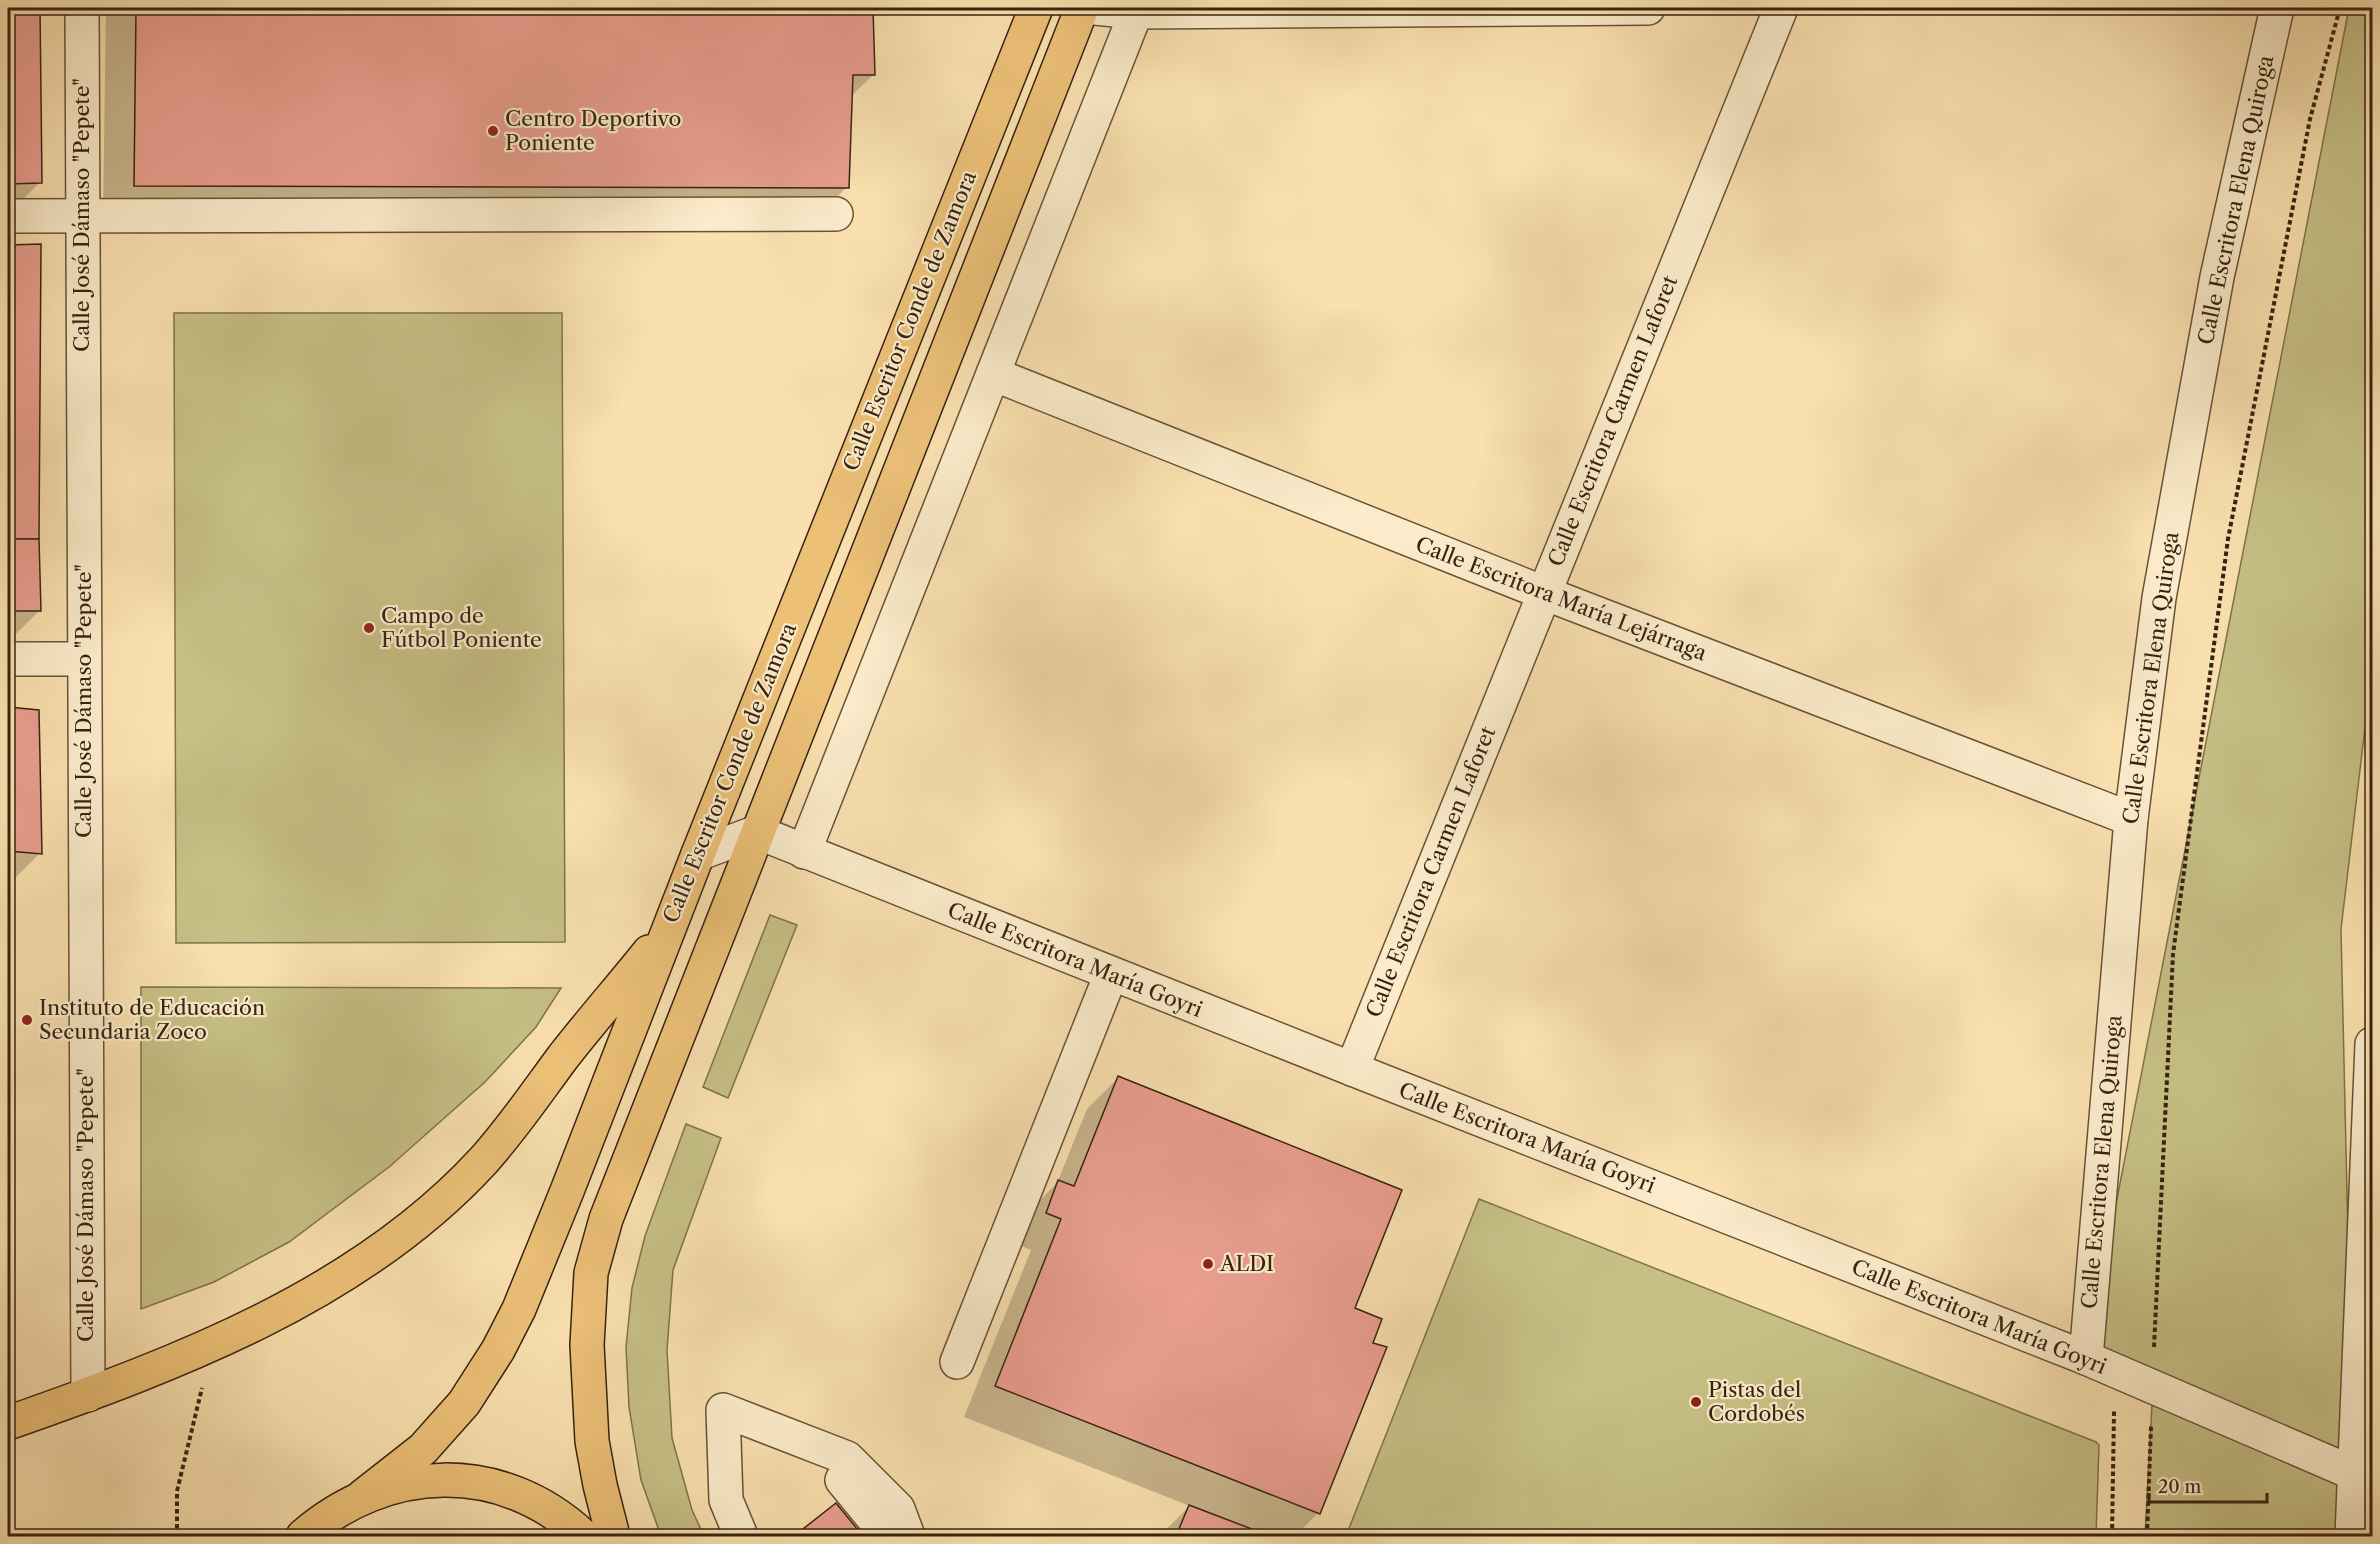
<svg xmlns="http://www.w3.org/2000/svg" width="2380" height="1544" font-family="'Libre Caslon Text',serif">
<rect width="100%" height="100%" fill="#f9e0ae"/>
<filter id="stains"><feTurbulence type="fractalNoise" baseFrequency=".00333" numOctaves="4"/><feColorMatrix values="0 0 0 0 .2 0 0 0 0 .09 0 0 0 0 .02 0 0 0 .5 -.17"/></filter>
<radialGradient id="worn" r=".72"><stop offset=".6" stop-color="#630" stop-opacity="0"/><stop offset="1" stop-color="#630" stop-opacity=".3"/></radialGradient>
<g fill="#c6c085" stroke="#7e724c" stroke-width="1.5">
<polygon points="2349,8 2372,8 2372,669 2341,929 2353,1460 2372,1044 2372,1536 2145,1536 2152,1405 2343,1469 2086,1358"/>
<polygon points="174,313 562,313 565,942 176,943"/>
<polygon points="770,915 797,925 728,1098 703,1087"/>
<polygon points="141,987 561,988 536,1027 485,1082 389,1167 289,1242 214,1282 141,1309"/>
<polygon points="686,1124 721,1138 673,1270 667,1350 672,1438 692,1510 704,1536 661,1536 641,1480 629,1407 626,1347 632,1288 645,1236"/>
<polygon points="1479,1199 2096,1442 2099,1445 2096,1536 1346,1536"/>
</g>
<g fill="#0003">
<polygon points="8,8 38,8 40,182 8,214"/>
<polygon points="106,8 872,8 873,75 850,97 847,187 816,218 103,217"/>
<polygon points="8,246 40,246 38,539 40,610 8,642"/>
<polygon points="8,708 37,711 40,853 16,877 8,876"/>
<polygon points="1118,1078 1353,1309 1371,1344 1385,1348 1318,1513 1295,1536 1159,1536 1190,1506 964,1417 1031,1250 1016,1244 1027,1213 1057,1183 1087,1109"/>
<polygon points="836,1505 861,1536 797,1536"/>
</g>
<g fill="#e99e8f" stroke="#372312" stroke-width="1.5">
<polygon points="8,8 40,8 42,183 8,184"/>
<polygon points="136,8 873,8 875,75 853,75 849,188 134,186"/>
<polygon points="41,244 39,539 8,539 8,245"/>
<polygon points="8,539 39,539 41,611 8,611"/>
<polygon points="8,707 39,710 42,854 8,851"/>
<polygon points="1118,1076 1402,1190 1355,1308 1382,1319 1373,1343 1387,1347 1320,1514 995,1386 1061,1219 1046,1213 1058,1180 1074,1186"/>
<polygon points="836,1503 863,1536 794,1536"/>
<polygon points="1189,1505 1270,1536 1176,1536"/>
</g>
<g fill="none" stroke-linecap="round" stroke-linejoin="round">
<defs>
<g id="minor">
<polyline points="82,8 88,1395"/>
<polyline points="1095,8 1136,12 1648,8"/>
<polyline points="8,216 836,214"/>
<polyline points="993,374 1544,593 2131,819"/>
<polyline points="8,659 83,659"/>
<polyline points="804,852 1136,12"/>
<polyline points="698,854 757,832 1352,1069 2086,1358 2353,1473"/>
<polyline points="1352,1069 1781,8"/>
<polyline points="2086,1358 2131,819 2159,598 2217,277 2277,8"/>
<polyline points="957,1362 1111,974"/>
<polyline points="842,1480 878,1524 882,1536"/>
<polyline points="741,1536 726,1500 723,1410 847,1458 898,1509 908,1536"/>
<polyline points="2352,1536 2372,1044"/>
</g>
<g id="major">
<path d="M8 1423C176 1364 359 1296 483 1161 512 1129 537 1092 563 1057 591 1021 621 987 649 952"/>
<polyline points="363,1496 423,1449 464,1403 498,1350 519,1309 567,1191 698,854 1036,8"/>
<path d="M303 1536C386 1464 501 1459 583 1536"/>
<polyline points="613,1536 600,1485 592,1441 587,1345 591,1273 606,1219 1082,8"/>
</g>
</defs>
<use href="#minor" stroke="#685239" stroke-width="36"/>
<use href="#major" stroke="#372312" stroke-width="36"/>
<g stroke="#372312" stroke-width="4" stroke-dasharray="4.5 3" stroke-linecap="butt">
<polyline points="2154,1347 2173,954 2228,539 2310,119 2340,8"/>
<polyline points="177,1536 177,1491 202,1388"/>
<polyline points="2112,1536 2114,1411"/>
<polyline points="2147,1536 2151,1426"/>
</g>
<use href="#minor" stroke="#fbebca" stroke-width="33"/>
<use href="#major" stroke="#ecc077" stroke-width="33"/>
</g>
<g fill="#8f2418" stroke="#fbebca" stroke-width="2">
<circle cx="493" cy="131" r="6"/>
<circle cx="369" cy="628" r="6"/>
<circle cx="27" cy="1020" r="6"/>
<circle cx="1208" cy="1264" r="6"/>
<circle cx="1696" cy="1402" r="6"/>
</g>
<g text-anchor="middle" stroke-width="4.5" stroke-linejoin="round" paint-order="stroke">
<g font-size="21" fill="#372312" stroke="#fbebca" text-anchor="start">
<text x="505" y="126">Centro Deportivo<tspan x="505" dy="24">Poniente</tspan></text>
<text x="381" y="623">Campo de<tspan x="381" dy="24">Fútbol Poniente</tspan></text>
<text x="39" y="1015">Instituto de Educación<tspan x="39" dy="24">Secundaria Zoco</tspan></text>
<text x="1220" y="1271">ALDI</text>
<text x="1708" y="1397">Pistas del<tspan x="1708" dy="24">Cordobés</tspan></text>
</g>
<g font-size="21" fill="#372312" stroke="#fbebca">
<text transform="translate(2236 200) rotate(-78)" y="7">Calle Escritora Elena Quiroga</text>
<text transform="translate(82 215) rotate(-90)" y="7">Calle José Dámaso "Pepete"</text>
<text transform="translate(910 321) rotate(-68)" y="7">Calle Escritor Conde de Zamora</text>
<text transform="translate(1613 421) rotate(-68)" y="7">Calle Escritora Carmen Laforet</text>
<text transform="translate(1561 599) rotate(21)" y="7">Calle Escritora María Lejárraga</text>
<text transform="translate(2151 678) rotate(-82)" y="7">Calle Escritora Elena Quiroga</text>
<text transform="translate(84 701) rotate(-90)" y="7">Calle José Dámaso "Pepete"</text>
<text transform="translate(730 773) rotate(-68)" y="7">Calle Escritor Conde de Zamora</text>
<text transform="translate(1431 872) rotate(-68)" y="7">Calle Escritora Carmen Laforet</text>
<text transform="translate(1075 960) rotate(22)" y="7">Calle Escritora María Goyri</text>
<text transform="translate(1527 1138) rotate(21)" y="7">Calle Escritora María Goyri</text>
<text transform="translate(2102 1162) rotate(-85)" y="7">Calle Escritora Elena Quiroga</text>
<text transform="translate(86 1205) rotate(-90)" y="7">Calle José Dámaso "Pepete"</text>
<text transform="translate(1979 1317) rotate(22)" y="7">Calle Escritora María Goyri</text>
</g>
</g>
<rect width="2380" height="1544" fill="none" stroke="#f9e0ae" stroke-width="30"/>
<rect x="9" y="9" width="2362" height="1526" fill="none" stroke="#372312" stroke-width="3"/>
<rect x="15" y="15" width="2350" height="1514" fill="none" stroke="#372312" stroke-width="1.5"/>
<path d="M2149 1493v9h118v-9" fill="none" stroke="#372312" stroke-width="3"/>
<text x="2158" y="1493" font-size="18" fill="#372312" stroke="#fbebca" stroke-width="4.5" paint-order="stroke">20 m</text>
<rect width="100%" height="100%" filter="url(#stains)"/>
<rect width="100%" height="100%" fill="url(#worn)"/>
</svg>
